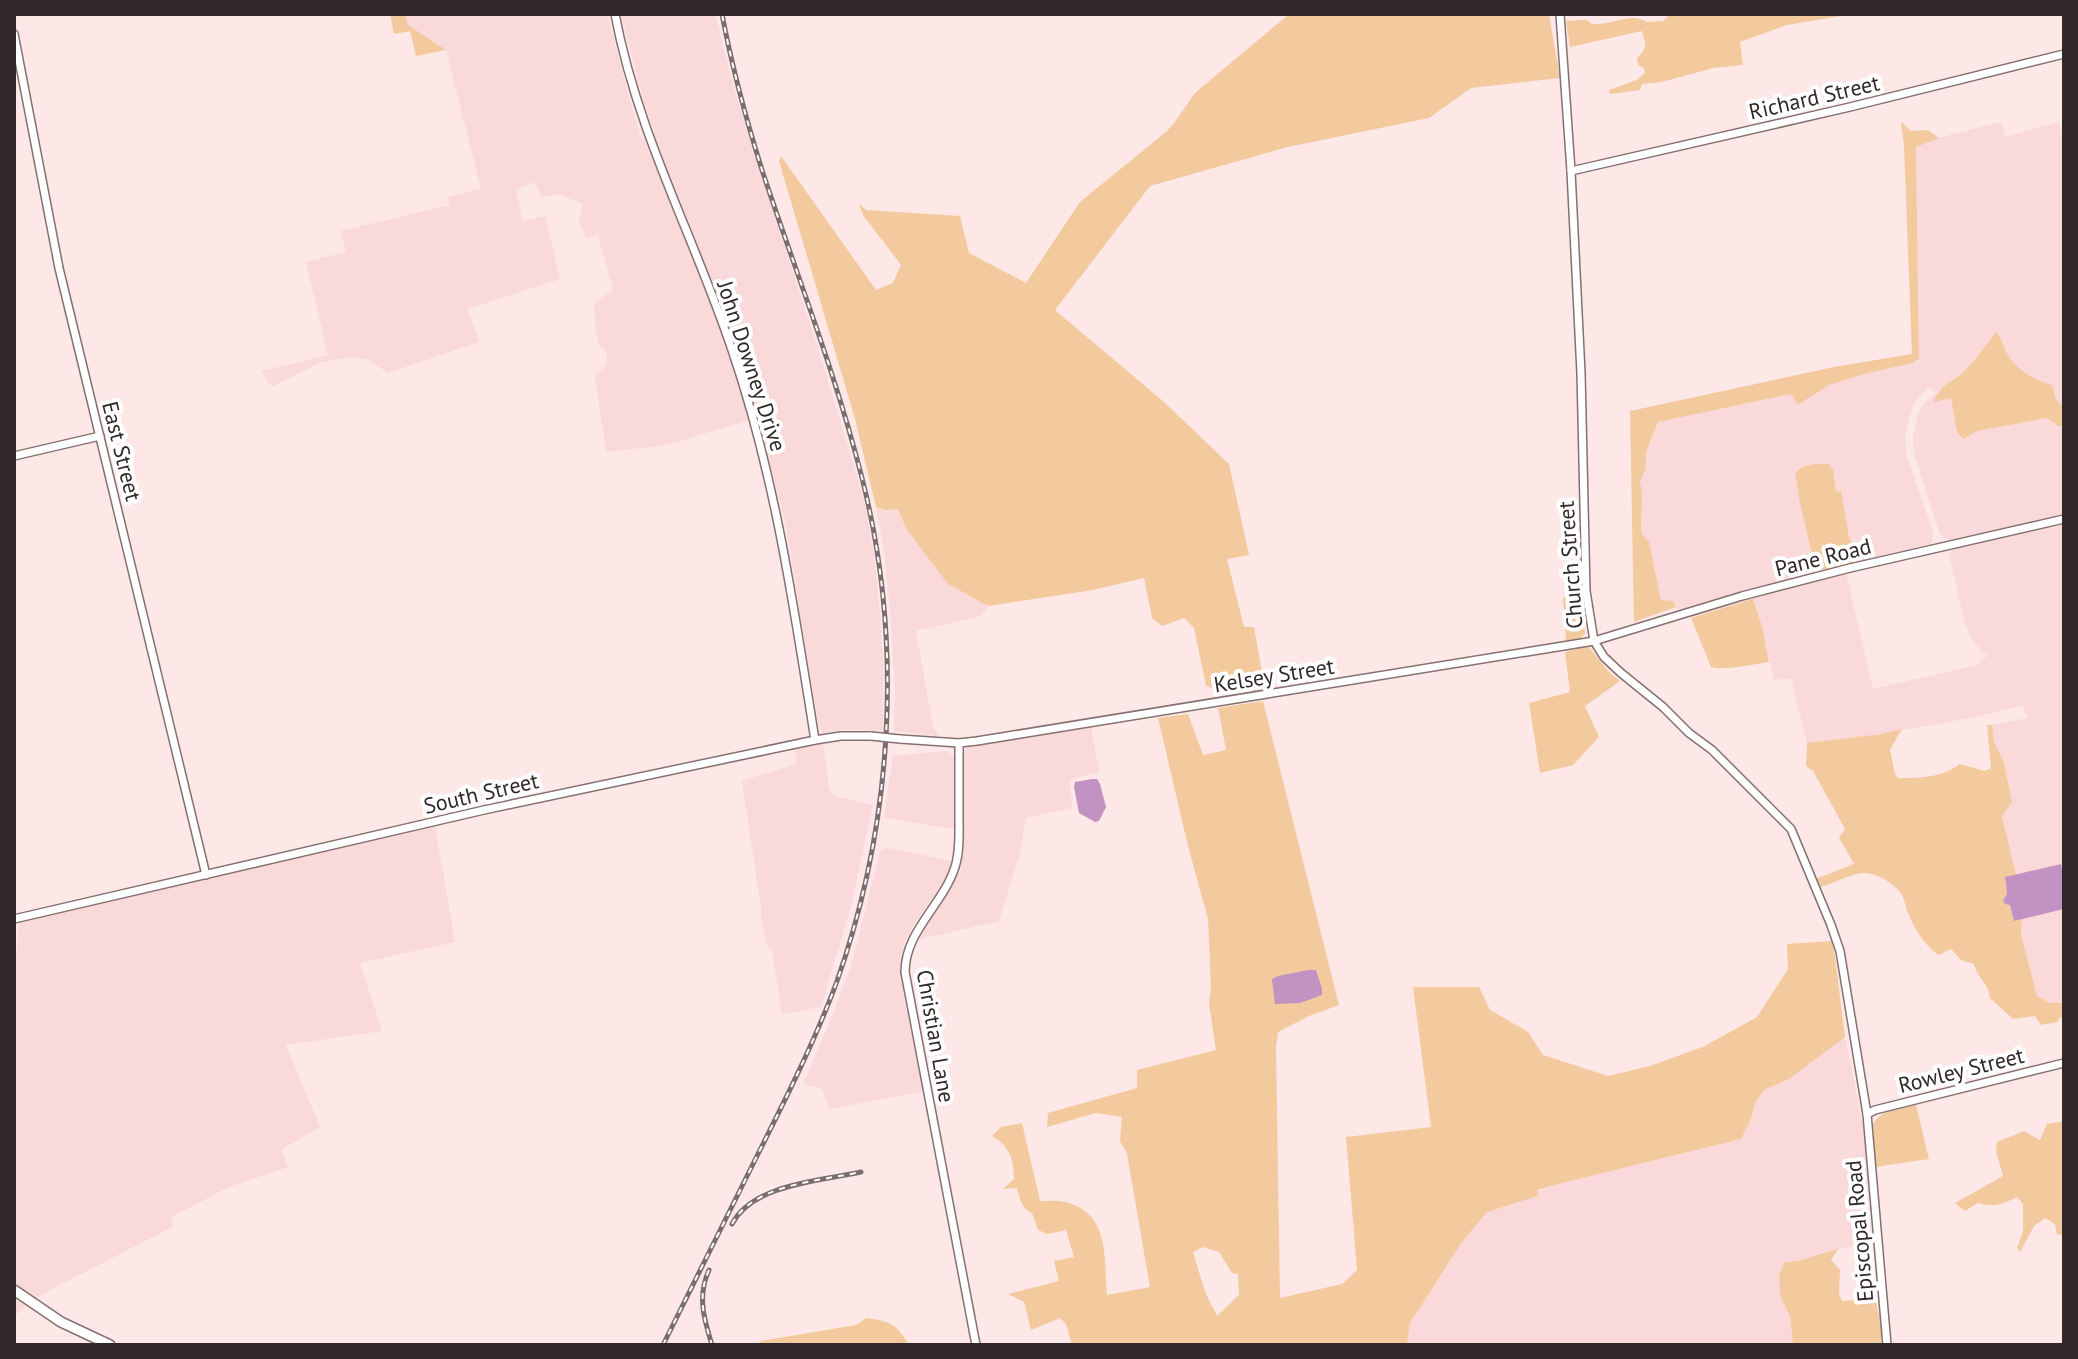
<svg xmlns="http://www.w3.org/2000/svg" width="2078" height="1359" font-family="'PT Sans',sans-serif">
<rect width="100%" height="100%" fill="#fee7e7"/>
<g fill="#f9d9d9">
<polygon points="405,14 613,14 608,16 626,87 642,140 655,134 642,97 621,14 715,14 731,77 753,151 818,348 864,499 874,554 880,616 883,660 883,731 850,729 823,733 819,728 786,526 764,438 756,418 667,445 606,452 595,376 606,365 607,352 599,345 595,325 594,304 613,289 598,236 586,238 579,221 583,204 558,194 541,197 535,182 516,190 523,221 545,216 560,279 468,309 479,342 388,373 369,360 354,357 338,359 322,362 274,386 269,384 262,371 328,355 306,262 346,252 341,231 450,205 448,197 481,189 446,50 408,25"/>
<polygon points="2001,122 2005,137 2058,122 2064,137 2064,407 2056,399 2052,385 2038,381 2018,367 2007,354 2001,338 1996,332 1983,350 1961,373 1937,392 1935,401 1951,398 1957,432 1977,431 2047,418 2058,426 2064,426 2064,515 1950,540 1943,537 1939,532 1915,456 1913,439 1917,417 1923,405 1936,392 1929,387 1914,402 1905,434 1906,454 1933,532 1932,542 1929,544 1788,578 1792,585 1846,573 1873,689 1977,665 1987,656 1974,643 1965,624 1949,554 1953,549 2064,525 2064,879 2060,864 2016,875 2012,860 2002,815 2012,802 2004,763 1994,742 1992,725 2028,718 2023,705 1970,718 1881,734 1807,743 1791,678 1774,680 1762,626 1753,599 1691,618 1676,607 1672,601 1661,601 1649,542 1641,533 1642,494 1640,481 1646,469 1646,452 1658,422 1791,394 1799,405 1829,385 1864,374 1913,363 1919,358 1916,146 1942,137"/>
<polygon points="876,507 886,510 899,509 907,530 948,584 988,606 981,616 916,631 933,727 939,736 894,731 895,688 891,624 885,556"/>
<polygon points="1091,726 1099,772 1070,779 1072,808 1026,818 1020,853 999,921 916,940 960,871 964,853 964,751 967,747"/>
<polygon points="823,743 829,789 834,796 873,805 851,907 821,1007 782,1014 772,949 768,949 761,917 761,907 742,781 793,765 797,761 794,749"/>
<polygon points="946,751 954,758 954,829 884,818 893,756"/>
<polygon points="435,826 455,942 360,963 382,1031 286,1045 320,1127 281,1150 288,1167 229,1187 170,1218 174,1226 35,1298 14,1316 14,985 19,922"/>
<polygon points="888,848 952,861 947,876 912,928 905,941 901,954 905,1003 925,1091 829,1109 822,1089 803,1084 831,1019 851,966 880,852 883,849"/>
<polygon points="2064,909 2064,1003 2050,1003 2037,996 2021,934 2022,919"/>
<polygon points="1845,1037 1864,1131 1872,1243 1823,1252 1801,1262 1780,1296 1790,1316 1793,1345 1407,1345 1410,1323 1462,1242 1487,1212 1538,1196 1537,1191 1566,1182 1741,1139 1751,1119 1755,1103 1764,1090 1789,1079"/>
</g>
<g fill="#f3ca9e" fill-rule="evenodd">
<polygon points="390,14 405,14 408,25 446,50 416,56 410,31 394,34"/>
<polygon points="1289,14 1549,14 1560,78 1471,88 1429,118 1288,147 1150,186 1055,310 1164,402 1229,464 1249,555 1227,559 1244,627 1254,627 1265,689 1220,694 1206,685 1194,628 1184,618 1162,626 1152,618 1144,578 1093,590 988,606 948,584 907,530 898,509 886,510 876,507 855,419 779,161 781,156 876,290 893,283 901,265 863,215 859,203 866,210 960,216 969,253 1026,283 1080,202 1167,131 1174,123 1195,93"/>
<path d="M1670 14H1847V15L1787 25 1740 42 1743 65 1713 68 1662 82 1642 84 1640 90 1610 94 1609 90 1637 80 1645 73 1644 68 1638 65 1637 58C1648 47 1646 46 1642 31L1570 47 1566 21C1572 21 1579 19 1585 20 1595 23 1587 24 1597 24 1614 24 1632 12 1647 22L1663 21Z"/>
<polygon points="1901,122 1911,131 1928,130 1939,138 1916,147 1919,358 1913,363 1864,374 1829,385 1798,405 1791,394 1658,422 1646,452 1646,469 1640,481 1642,494 1641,533 1649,542 1661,600 1672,601 1676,607 1634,622 1630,411 1834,367 1912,354 1904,146"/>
<path d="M1996 332C2003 339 2003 347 2008 355 2017 370 2035 380 2052 385L2056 399 2064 407V426H2058L2047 418 1977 431 1963 439 1957 432 1951 398 1934 402C1938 387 1950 383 1961 374 1975 361 1985 346 1996 332Z"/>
<polygon points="1815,464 1829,464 1833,470 1836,492 1841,491 1849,538 1865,560 1816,571 1800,503 1795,473 1802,467"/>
<polygon points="1581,597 1585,633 1580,639 1566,641 1563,598"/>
<path d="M1753 599 1762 626 1769 662C1753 664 1725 671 1711 667L1691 618Z"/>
<polygon points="1588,646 1608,671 1620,681 1585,706 1599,737 1573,765 1540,773 1529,703 1570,692 1565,652"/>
<path d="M1263 701 1339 1005 1309 1016 1278 1032 1276 1048 1280 1298 1342 1284 1357 1270 1346 1137 1431 1127 1413 987H1479L1490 1010 1528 1032 1543 1055 1608 1076 1650 1066 1705 1046 1757 1017 1788 969 1787 944 1833 941 1845 1037 1789 1079 1764 1090 1755 1103 1751 1119 1741 1139 1566 1182 1537 1190 1538 1196 1487 1212 1462 1242 1410 1323 1407 1345H1072L1066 1324 1060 1318 1031 1330 1024 1302 1008 1294 1059 1281 1054 1261 1074 1257 1066 1230 1048 1234 1038 1230 1032 1213C1021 1208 1020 1199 1017 1188L1003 1189 1014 1179C1014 1160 1009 1145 992 1136L1001 1127 1022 1123 1040 1201C1048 1201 1058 1200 1065 1202 1110 1212 1104 1259 1107 1295L1150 1287 1127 1154 1120 1141 1122 1117 1096 1113 1047 1127 1048 1113 1137 1088V1070L1216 1050 1209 1003 1211 988 1208 919 1188 846 1158 718 1188 714 1203 755 1226 750 1218 708ZM1203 1247 1219 1252 1232 1273 1238 1274 1239 1295 1217 1316 1205 1292 1193 1252Z"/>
<path d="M1987 725H1992L1994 742 2004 763 2012 802 2002 816 2016 875 2005 878 2007 894 2006 899 2010 904 2014 921 2022 919 2021 934 2037 996 2050 1003H2064V1017L2059 1018 2058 1022 2041 1025 2035 1016 2013 1019 1990 998C1990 986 1977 977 1974 964L1961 960 1951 949 1938 955C1925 945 1915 930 1909 915 1905 908 1905 898 1900 892 1891 882 1876 872 1862 873 1849 875 1834 883 1821 887L1816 879 1854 864 1839 838 1845 829 1813 771 1806 766 1807 743 1881 734 1902 729 1890 750 1895 774 1898 778C1921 778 1941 778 1960 764L1985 771 1991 768Z"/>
<path d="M1916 1105 1929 1159 1875 1167 1873 1125C1880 1109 1900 1109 1916 1105Z"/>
<path d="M2064 1121V1234L2057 1235 2055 1224 2045 1218 2034 1226 2020 1252 2017 1248 2023 1232V1204L2017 1197C2003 1204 1994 1208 1978 1203L1965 1211 1955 1203 2003 1176 1996 1151 1997 1142 2024 1131 2040 1140 2047 1124Z"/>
<path d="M1838 1249 1831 1260 1840 1270 1839 1294 1842 1301 1875 1298 1881 1325V1345H1793L1790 1316 1780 1296 1779 1275 1785 1262C1806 1262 1817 1253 1838 1249Z"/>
<path d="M866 1318C889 1321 896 1323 909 1345H757L761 1341 856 1325Z"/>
</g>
<g fill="#c292c3">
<polygon points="1092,779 1097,779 1100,784 1106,807 1099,821 1095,822 1079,813 1074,787 1075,782"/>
<polygon points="2061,864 2064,879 2064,909 2014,921 2010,905 2005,904 2003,901 2007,894 2005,877"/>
<polygon points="1308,970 1316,970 1322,989 1322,995 1300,1003 1275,1004 1272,979 1278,976"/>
</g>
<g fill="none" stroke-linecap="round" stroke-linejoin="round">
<defs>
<g id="secondary">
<path d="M615 14C638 136 695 238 733 353 776 480 794 609 815 740"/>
<polyline points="1560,14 1571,171 1581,373 1586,591 1594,641 1604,657 1621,673 1663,707 1689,733 1712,750 1791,829 1831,925 1840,951 1867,1114 1887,1345"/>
<polyline points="14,34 59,268 206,875"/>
<polyline points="1571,171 1850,107 2064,54"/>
<polyline points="14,456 100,436"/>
<polyline points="900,739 959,743 977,741 1594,641 1742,596 1850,568 2064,519"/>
<path d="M959 743C959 768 959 793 959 818 959 834 960 852 955 867 943 905 905 931 905 972L976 1345"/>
<polyline points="14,919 484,810 815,740 841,736 871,736"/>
<polyline points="1867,1114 1875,1110 2064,1063"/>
</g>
<polyline id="highway" points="14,1290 61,1322 110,1345"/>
</defs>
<use href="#secondary" stroke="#847070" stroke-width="10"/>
<use href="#highway" stroke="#847070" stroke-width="12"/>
<use href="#secondary" stroke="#fff" stroke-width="7"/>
<use href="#highway" stroke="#fff" stroke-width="9"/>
<defs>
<g id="rail">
<path d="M732 1224C753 1184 820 1181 861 1172"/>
<path d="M709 1270C697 1296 704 1319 712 1345"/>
<path d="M663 1345C694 1282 726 1219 757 1156 785 1100 814 1043 836 984 893 824 904 643 862 478 836 374 796 273 762 170 746 119 732 67 722 14"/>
</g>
</defs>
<use href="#rail" stroke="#7b6d6d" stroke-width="5"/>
<use href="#rail" stroke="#fff" stroke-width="2" stroke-dasharray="6" stroke-linecap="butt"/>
<defs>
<polyline id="secondary-bridge" points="871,736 900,739"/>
</defs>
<use href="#secondary-bridge" stroke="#847070" stroke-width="10" stroke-linecap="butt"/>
<use href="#secondary-bridge" stroke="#fff" stroke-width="7"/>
</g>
<g text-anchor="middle" stroke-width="8" stroke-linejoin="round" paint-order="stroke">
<g font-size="22" fill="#302828" stroke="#fff">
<text transform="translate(1814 97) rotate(-13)" y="8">Richard Street</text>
<text transform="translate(752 366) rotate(72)" y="8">John Downey Drive</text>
<text transform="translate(122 451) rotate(76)" y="8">East Street</text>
<text transform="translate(1823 557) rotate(-14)" y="8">Pane Road</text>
<text transform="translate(1570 565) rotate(-94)" y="8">Church Street</text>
<text transform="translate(1274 675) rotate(-9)" y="8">Kelsey Street</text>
<text transform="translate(481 793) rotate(-13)" y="8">South Street</text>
<text transform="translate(936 1036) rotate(80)" y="8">Christian Lane</text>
<text transform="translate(1961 1070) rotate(-14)" y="8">Rowley Street</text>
<text transform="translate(1859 1231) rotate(-95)" y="8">Episcopal Road</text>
</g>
</g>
<rect width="2078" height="1359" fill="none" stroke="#302828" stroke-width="32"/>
</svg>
